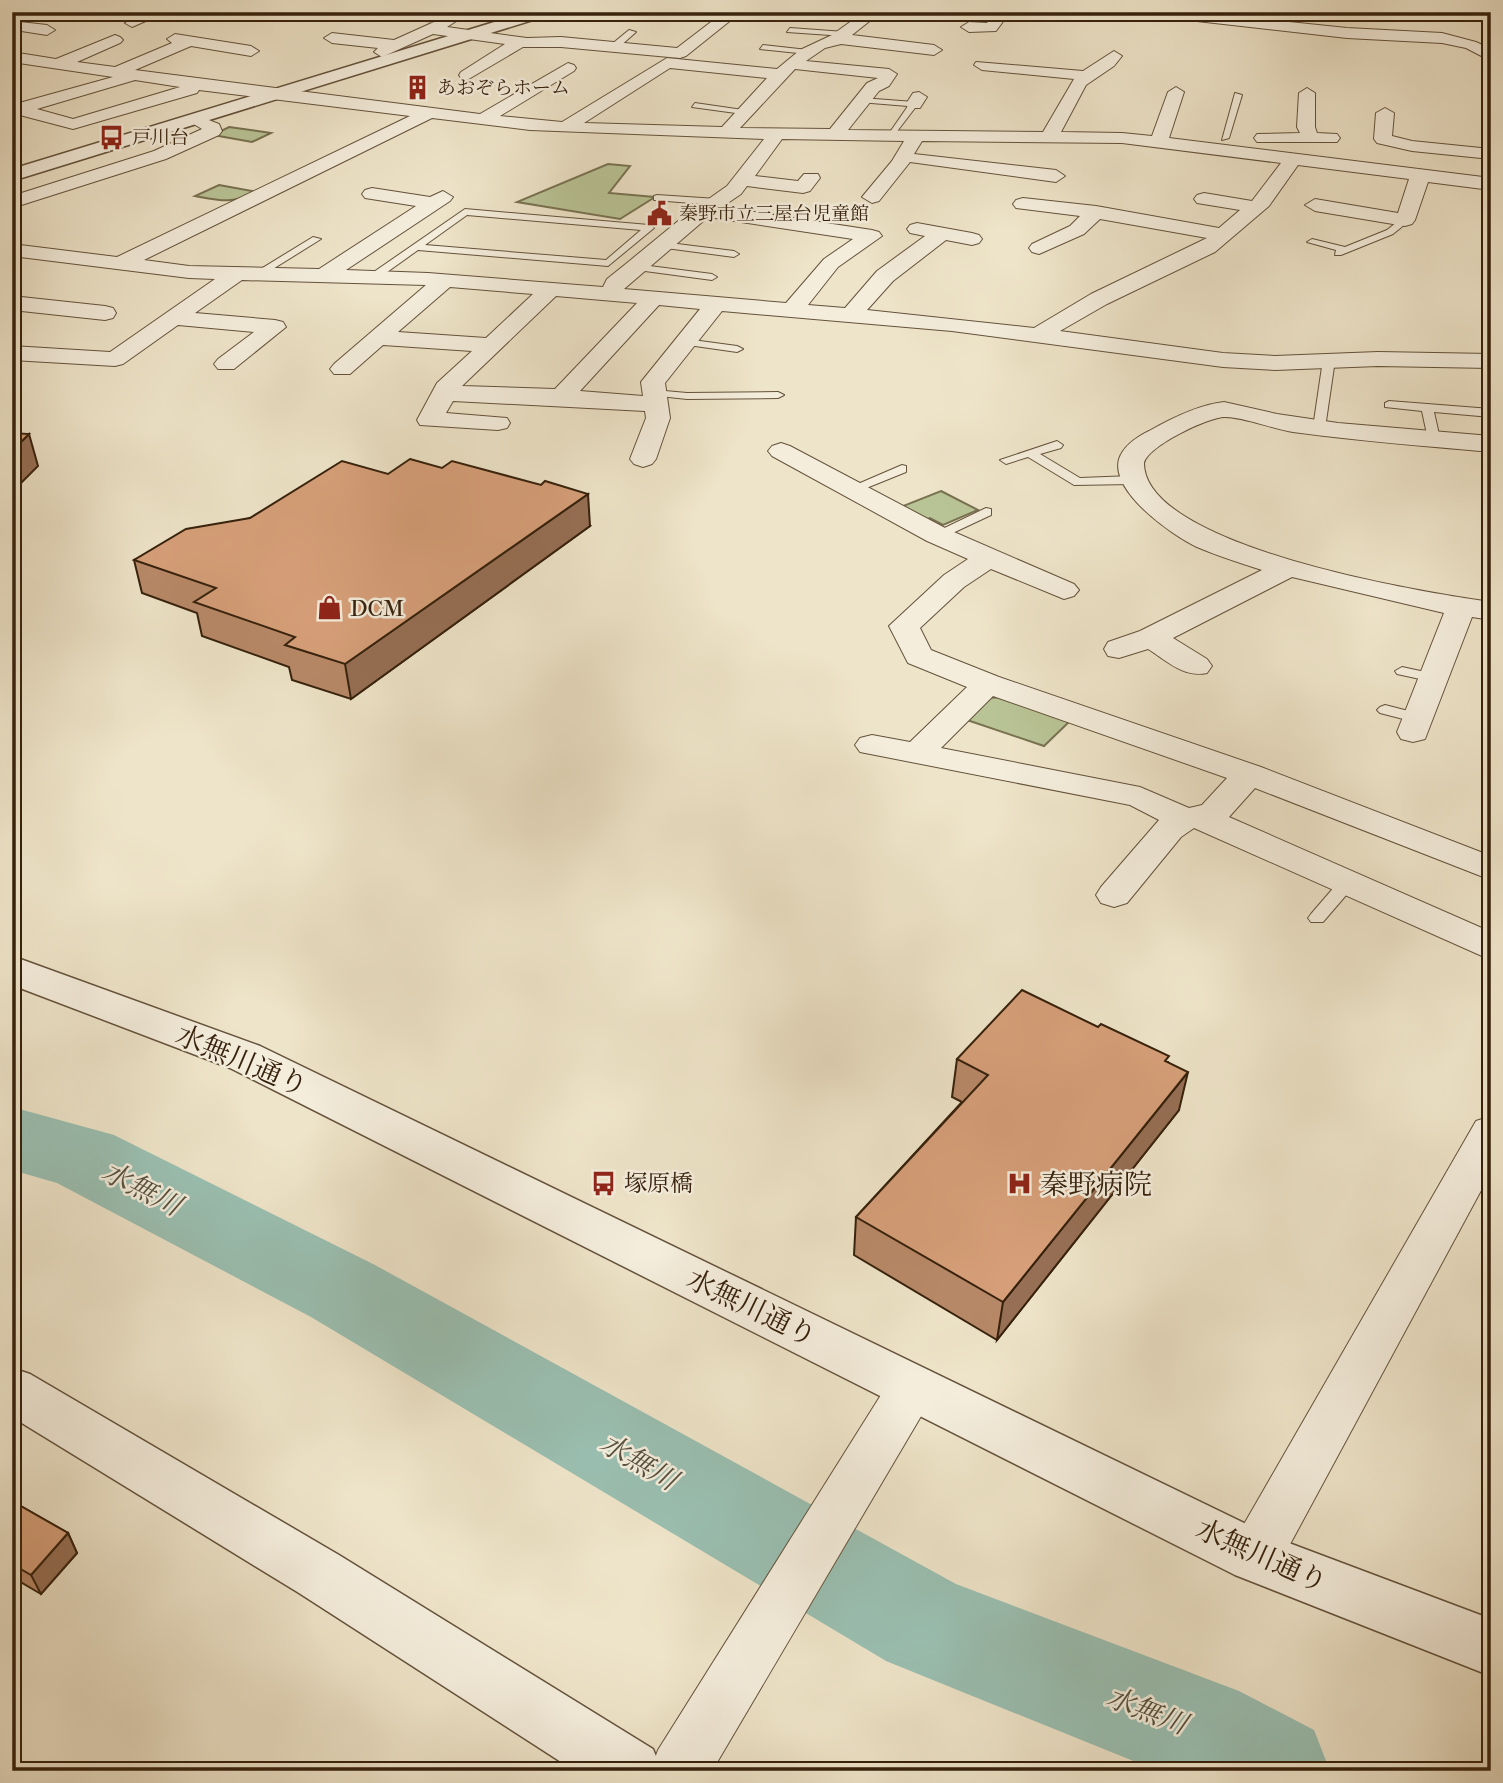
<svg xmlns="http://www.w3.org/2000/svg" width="1503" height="1783" font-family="'IM FELL French Canon','Noto Serif JP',serif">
<rect width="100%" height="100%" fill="#eee4c9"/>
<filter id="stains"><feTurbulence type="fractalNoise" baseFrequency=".00286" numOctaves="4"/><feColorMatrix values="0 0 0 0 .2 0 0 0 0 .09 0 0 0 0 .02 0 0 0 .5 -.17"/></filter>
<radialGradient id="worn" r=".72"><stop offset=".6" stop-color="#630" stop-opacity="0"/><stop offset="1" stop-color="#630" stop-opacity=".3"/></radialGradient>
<g fill="#b9c496" stroke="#787251" stroke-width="2">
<polygon points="229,127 271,133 252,142 213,135"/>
<polygon points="608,164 630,166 609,193 655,197 620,219 517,202"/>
<path d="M219 185 257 192C232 204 222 201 195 196Z"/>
<polygon points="941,491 978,510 943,525 930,518 923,521 898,508"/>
<polygon points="1004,697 1071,720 1044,746 967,720 987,698"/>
</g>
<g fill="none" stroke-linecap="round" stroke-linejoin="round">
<polygon fill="#9abfb1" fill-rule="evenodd" points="12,1107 114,1135 375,1265 956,1584 1239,1691 1314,1730 1330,1771 1158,1771 886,1661 311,1317 57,1183 12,1170"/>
<defs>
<g id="service">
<polygon points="790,28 845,32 849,34 845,36 787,32"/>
<polygon points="629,30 636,32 618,48 612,48 612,44"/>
<polygon points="763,45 808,50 812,52 808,54 760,49"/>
<polygon points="1235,93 1242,95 1229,138 1222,140"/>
<polygon points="862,98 914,102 918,104 892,138 888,135 908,106 859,102"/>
<polygon points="695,103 743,110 747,112 743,114 692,107"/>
<polygon points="657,195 717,199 722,202 717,205 654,200 654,196"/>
<path d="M465 209 649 225 654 228 608 266 418 250 376 280H368V276ZM467 215 641 230 606 260 425 245Z"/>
<polygon points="1402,218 1410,220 1393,234 1341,255 1335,255 1336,250 1307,242 1312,239 1345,247 1387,230"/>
<polygon points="313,237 321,239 260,277 251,275"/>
<polygon points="661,242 734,251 739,254 734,257 658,247 658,243"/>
<polygon points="634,264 712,274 717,277 712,280 630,269 629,267"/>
<polygon points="685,339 737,346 743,349 737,352 681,344 681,340"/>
<polygon points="1329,357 1335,360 1325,428 1319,432 1313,428 1323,360"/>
<polygon points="654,390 687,393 778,392 784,395 778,398 687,399 650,395 648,393"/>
<polygon points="1389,401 1491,409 1491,417 1434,412 1440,439 1434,443 1428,439 1422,411 1385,407 1385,403"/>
<polygon points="1057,441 1063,445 1061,448 1040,454 1080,478 1132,476 1138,480 1132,484 1074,485 1028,457 1006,464 1000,460"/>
<polygon points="902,465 906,466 906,472 854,493 846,493 844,490"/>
<polygon points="986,508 991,509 991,515 942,538 937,539 930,535"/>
<polygon points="1402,667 1439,675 1441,678 1434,682 1397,674 1395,671"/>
<polygon points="1385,705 1424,715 1427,718 1419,723 1380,713 1377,710 1380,707"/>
<polygon points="1348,876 1357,882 1354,886 1323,922 1311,922 1308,918 1311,914 1342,878"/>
</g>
<g id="minor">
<polygon points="146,12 166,12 132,27 125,23"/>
<polygon points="383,12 454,14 461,18 447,27 527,38 561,37 677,48 724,12 741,12 686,56 680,58 561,47 523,47 467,80 461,78 459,75 461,72 505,44 433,34 382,57 374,52 378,48 332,43 324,38 332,33 394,40 434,22 390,16"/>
<path d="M864 12H881L852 35 934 45 942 50 934 55 841 44 825 48 806 61 889 69 897 74 889 86 879 91 848 130 1043 132 1074 79 982 70 974 65 976 62 1083 71 1114 51 1122 56 1114 66 1086 85 1061 132 1122 133 1152 136 1168 92 1176 87 1184 92 1169 138 1491 178V190L1428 182 1415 220 1412 224 1405 226 1315 211 1305 205 1315 199 1398 213 1409 179 1298 165 1269 206 1215 252 1107 304 1060 331 1223 353 1275 356 1378 352 1491 354V368L1378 366 1275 370 1223 367 952 331 722 311 665 383 670 418 656 459 652 464 643 467 634 464 630 459 646 418 645 411 453 401 446 413 507 418 510 423 507 428 498 430 420 425 417 420 437 383 472 351 383 345 350 374H334L330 369 334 364 426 285 242 280 195 313 275 320 283 322 286 327 234 369H218L214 364 218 359 254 332 178 325 123 364 115 366 12 360V346L110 352 215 279 189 278 12 256V244L117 257 410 116 199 90 197 93 73 129 12 113V105L113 77 12 62V52L56 59 115 35 120 37 123 40 120 43 77 62 115 67 172 43 167 39 175 34 251 46 259 51 251 56 191 46 135 70 480 114 568 63 574 65 576 68 574 71 500 116 562 122 667 58 777 69 800 50 832 35ZM670 68 767 78 722 127 584 123ZM795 69 878 78 867 83 830 129 740 128ZM135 80 180 87 73 119 37 109ZM432 118 530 130 764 139 727 186 683 217 627 263 607 279 603 287 428 273 346 270 450 201 453 197 443 191 430 197 372 188 365 190 362 194 365 198 416 206 319 269 189 266 144 260ZM782 139 904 141 892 161 862 197 872 203 879 201 910 162 1056 182 1065 176 1056 170 914 154 922 141 1122 143 1281 163 1252 201 1204 193 1197 195 1194 199 1197 203 1240 210 1219 228 1096 206 1023 198 1016 200 1013 204 1016 208 1080 216 1070 226 1032 244 1029 248 1032 252 1039 254 1084 234 1100 219 1207 238 1091 294 1034 328 867 310 893 281 946 240 972 245 979 243 982 239 979 235 972 233 917 223 910 225 907 229 910 233 925 236 877 271 845 308 808 305 838 267 882 236 879 232 872 230 722 207 741 194 747 186 803 193 810 191 820 178 818 174H804L798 181 755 176ZM708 217 853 239 824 259 786 303 624 289ZM450 287 533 294 486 338 398 332ZM556 296 637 303 555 389 462 386ZM659 305 700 309 641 382 643 396 580 391Z"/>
<polygon points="995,12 1010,12 996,31 969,32 961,27 969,22 987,23"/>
<polygon points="1081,12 1194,12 1347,28 1442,33 1476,42 1491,49 1491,61 1466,48 1442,43 1347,38 1188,20 1088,16"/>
<polygon points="20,22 47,25 55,30 47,35 15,30 12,27 15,24"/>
<polygon points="1307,88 1315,93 1315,127 1317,133 1337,134 1340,138 1337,142 1257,142 1254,138 1257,134 1300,133 1297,127 1299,93"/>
<polygon points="919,92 927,97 920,108 908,108 906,104 913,93"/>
<polygon points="1385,108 1394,113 1392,136 1412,141 1491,149 1491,159 1412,151 1377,143 1374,139 1376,113"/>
<polygon points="196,115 219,124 222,131 219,135 166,159 12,208 12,196 154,151 202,129 187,120"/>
<polygon points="12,296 105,306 113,308 116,313 113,318 105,320 12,310"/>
<path d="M1224 402 1277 414 1338 423 1491 436V452C1425 446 1359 441 1293 432 1273 429 1244 417 1225 417 1208 417 1148 446 1144 463 1144 547 1425 593 1491 602V620L1472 617 1425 739 1413 742 1401 739 1397 732 1444 613 1292 577 1173 638 1207 659 1212 666 1207 673C1184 678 1167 661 1148 649L1119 658 1108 656 1104 649 1108 642 1140 631 1262 570C1240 563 1218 556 1197 547 1172 535 1110 492 1119 459 1124 445 1137 437 1149 431 1172 418 1198 405 1224 402Z"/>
<path d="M781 443 790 446 947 529 1074 584 1079 590 1074 596 1064 599 991 569 964 587 920 628 931 650 999 677 1261 767 1491 856V880L1255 788 1229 817 1491 932V960L1194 828 1181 837 1127 903 1114 907 1101 903 1096 895 1101 887 1159 820 1130 805 860 752 855 745 860 738 872 735 910 742 967 687 908 663 889 626 944 575 968 559 927 541 772 456 768 451 772 446ZM993 696 1227 778 1202 805 1189 808 1140 787 941 748Z"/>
<polygon points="1491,1116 1491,1172 1274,1574 1255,1581 1236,1574 1228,1556 1236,1538 1476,1121"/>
<polygon points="913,1365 930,1371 938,1386 930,1401 712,1771 650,1771 658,1750 896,1371"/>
</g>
<g id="tertiary">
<polygon points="527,12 551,12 549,15 12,181 12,169"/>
<polygon points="12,956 260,1046 1273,1537 1491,1619 1491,1676 1235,1575 230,1068 12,985"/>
<polygon points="12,1368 30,1374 339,1555 653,1749 662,1771 575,1771 299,1593 12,1417"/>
</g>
</defs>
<use href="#service" stroke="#64523b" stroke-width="2"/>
<use href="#minor" stroke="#64523b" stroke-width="2"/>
<use href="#tertiary" stroke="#64523b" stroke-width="3"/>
<use href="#service" fill="#f4eddc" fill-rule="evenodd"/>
<use href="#minor" fill="#f4eddc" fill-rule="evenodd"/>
<use href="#tertiary" fill="#f4eddc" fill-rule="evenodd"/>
</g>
<g fill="#b88968" stroke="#36210c" stroke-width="2">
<polygon points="388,474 590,526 351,699 292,680 289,667 202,636 197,613 142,593 134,560 250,518"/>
<polygon points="957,1059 1168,1062 1179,1110 997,1340 854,1255 856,1217 962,1102 952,1097"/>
<polygon points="12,1501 68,1533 77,1553 41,1594 12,1577"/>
</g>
<g fill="#966f55" stroke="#36210c" stroke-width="2">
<polygon points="29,434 38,466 12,492 12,451"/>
<polygon points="588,494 590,526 351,699 345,664"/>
<polygon points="1188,1072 1179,1110 997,1340 1003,1302"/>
<polygon points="68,1533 77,1553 41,1594 31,1575"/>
</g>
<g fill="#d69f79" stroke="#36210c" stroke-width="2">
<polygon points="12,433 29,434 12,451"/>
<polygon points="410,459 442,468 452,461 541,485 545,481 588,494 345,664 285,645 295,637 194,602 216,588 134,560 186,529 250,518 342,461 388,474"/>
<polygon points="1022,990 1098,1027 1101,1024 1169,1056 1165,1061 1188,1072 1003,1302 856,1217 988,1075 957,1059"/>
<polygon points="12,1501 68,1533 31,1575 12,1564"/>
</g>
<defs>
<symbol id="building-bare" viewBox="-9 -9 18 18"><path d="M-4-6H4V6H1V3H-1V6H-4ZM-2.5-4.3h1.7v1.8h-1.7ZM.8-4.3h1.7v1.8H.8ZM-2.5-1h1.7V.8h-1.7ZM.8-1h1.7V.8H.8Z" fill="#8f2418" stroke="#f4eddc" stroke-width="2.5" paint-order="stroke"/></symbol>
<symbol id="bus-bare" viewBox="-9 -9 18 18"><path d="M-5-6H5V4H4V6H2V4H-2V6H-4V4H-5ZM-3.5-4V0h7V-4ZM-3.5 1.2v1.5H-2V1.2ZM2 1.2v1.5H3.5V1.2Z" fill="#8f2418" stroke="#f4eddc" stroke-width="2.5" paint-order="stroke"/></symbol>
<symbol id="civic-bare" viewBox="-9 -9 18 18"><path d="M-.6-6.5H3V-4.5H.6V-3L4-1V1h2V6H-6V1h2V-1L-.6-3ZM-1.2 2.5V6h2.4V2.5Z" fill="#8f2418" stroke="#f4eddc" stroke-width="2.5" paint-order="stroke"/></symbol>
<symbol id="shop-bare" viewBox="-9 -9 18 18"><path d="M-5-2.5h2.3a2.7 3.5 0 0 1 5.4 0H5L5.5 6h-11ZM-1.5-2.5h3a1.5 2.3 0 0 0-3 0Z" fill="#8f2418" stroke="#f4eddc" stroke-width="2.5" paint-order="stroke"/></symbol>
<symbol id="hospital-bare" viewBox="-9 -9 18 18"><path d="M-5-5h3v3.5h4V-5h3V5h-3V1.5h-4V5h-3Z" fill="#8f2418" stroke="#f4eddc" stroke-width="2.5" paint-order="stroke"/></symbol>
</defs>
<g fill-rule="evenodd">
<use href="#building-bare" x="400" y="70" width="35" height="35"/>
<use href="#bus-bare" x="94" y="120" width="35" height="35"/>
<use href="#civic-bare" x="642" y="196" width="35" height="35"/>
<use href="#shop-bare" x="312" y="590" width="35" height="35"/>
<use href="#bus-bare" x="586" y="1166" width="35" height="35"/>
<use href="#hospital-bare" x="1002" y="1166" width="35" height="35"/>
</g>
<g text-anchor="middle" stroke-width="5" stroke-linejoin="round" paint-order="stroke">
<g font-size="19" fill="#36210c" stroke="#f4eddc" text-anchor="start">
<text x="437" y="94">あおぞらホーム</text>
<text x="132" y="144">戸川台</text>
<text x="679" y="220">秦野市立三屋台児童館</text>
</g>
<g font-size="23" fill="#36210c" stroke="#f4eddc" text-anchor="start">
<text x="350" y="616">DCM</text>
<text x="624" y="1191">塚原橋</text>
</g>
<g font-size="28" fill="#36210c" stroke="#f4eddc">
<text transform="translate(242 1060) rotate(23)" y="10">水無川通り</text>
<text transform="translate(752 1307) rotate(26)" y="10">水無川通り</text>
<text transform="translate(1262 1555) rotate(24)" y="10">水無川通り</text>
</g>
<g font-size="28" fill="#36210c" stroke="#f4eddc" text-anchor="start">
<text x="1040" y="1194">秦野病院</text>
</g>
<g font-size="28" font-style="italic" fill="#54503e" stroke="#f4eddc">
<text transform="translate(142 1188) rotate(27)" y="10">水無川</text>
<text transform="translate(639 1461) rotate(30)" y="10">水無川</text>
<text transform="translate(1147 1710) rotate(21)" y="10">水無川</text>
</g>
</g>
<rect width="1503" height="1783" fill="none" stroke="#eee4c9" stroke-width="42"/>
<rect x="14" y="14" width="1475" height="1755" fill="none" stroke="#36210c" stroke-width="3.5"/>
<rect x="21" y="21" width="1461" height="1741" fill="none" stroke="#36210c" stroke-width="2"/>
<rect width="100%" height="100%" filter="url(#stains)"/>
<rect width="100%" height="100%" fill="url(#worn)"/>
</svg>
